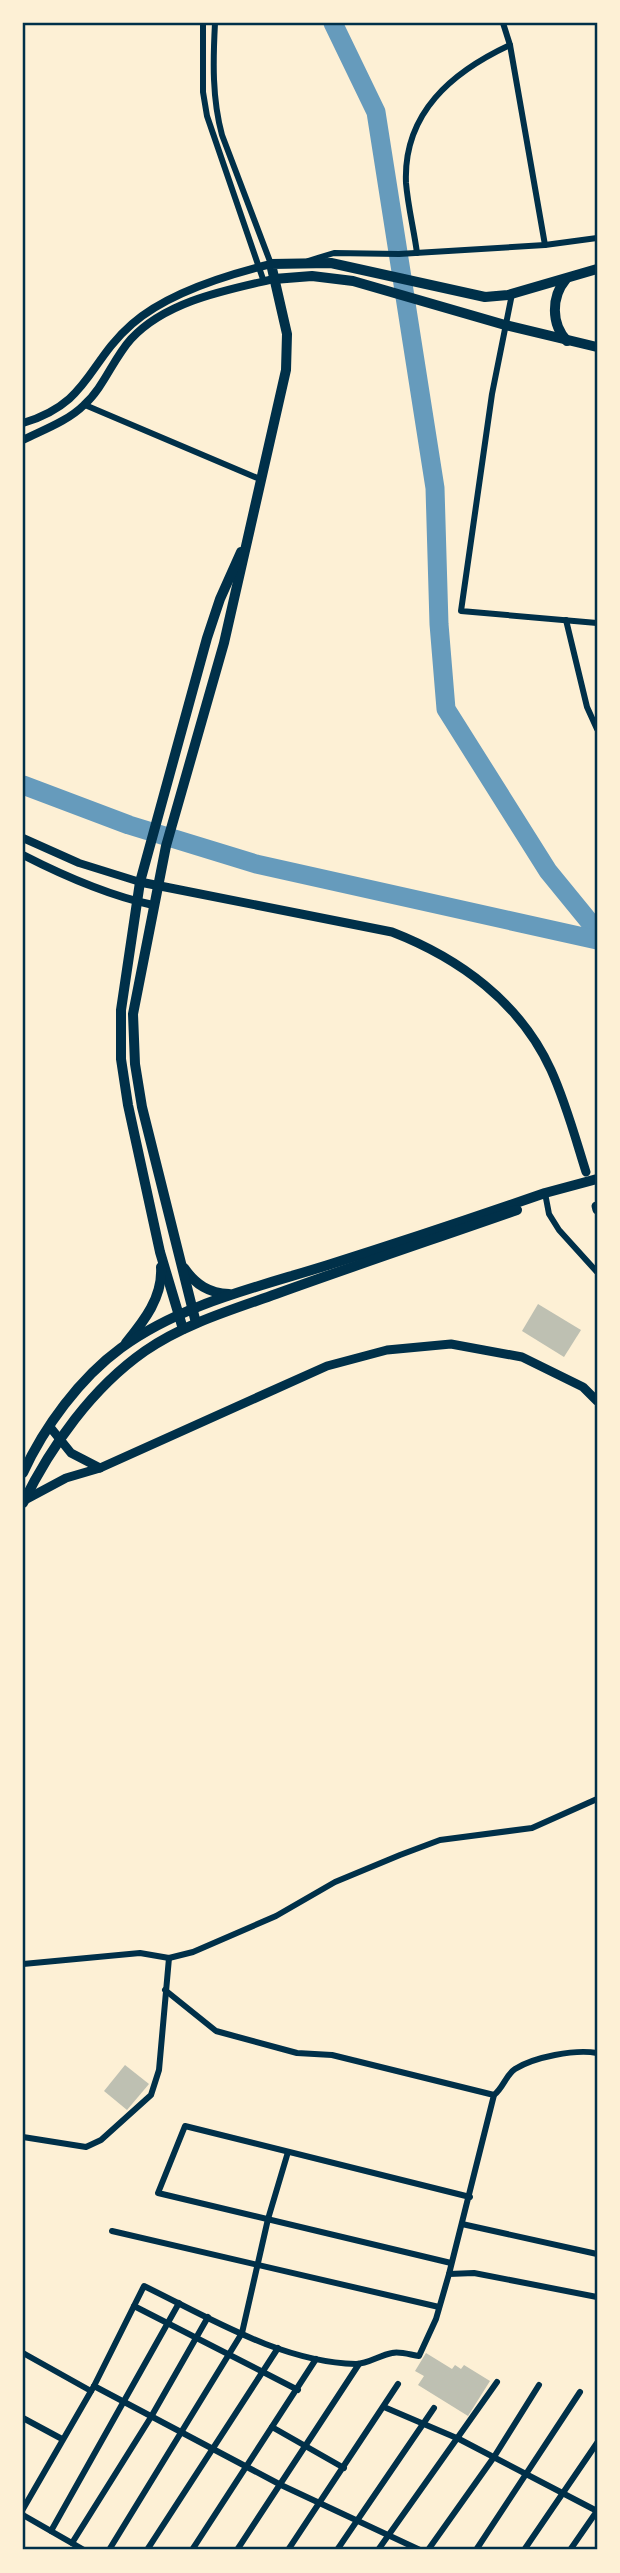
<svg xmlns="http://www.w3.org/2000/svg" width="620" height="2573" font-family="Barlow,sans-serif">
<rect width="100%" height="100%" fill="#fdf0d5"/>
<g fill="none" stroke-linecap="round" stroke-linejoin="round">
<g stroke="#669bbc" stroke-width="19">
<polyline points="333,23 376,112 435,488 439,624 446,709 548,871 597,931"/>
<polyline points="23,785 129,825 256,864 597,940"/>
</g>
</g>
<g fill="#bec0b2">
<polygon points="538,1304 581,1330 564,1357 522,1331"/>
<polygon points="125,2065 149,2084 127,2110 104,2091"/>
<polygon points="426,2353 452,2369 455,2365 461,2369 464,2365 490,2381 468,2416 418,2385 424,2376 415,2371"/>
</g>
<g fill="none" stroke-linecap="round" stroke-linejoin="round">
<g stroke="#003049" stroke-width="6">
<polyline points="203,23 203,92 207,116 264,282"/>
<path d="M215 23C213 61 212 98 222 135L271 264"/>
<polyline points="503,23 510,45 545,245"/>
<path d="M417 253C414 230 408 207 406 183 403 113 452 72 510 45"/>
<polyline points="308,261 334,253 399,254 545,245 597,238"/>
<polyline points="512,294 492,394 461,611 597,623"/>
<polyline points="85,405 262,480"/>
<polyline points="566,620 587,707 597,729"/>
<polyline points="545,1193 549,1214 559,1230 597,1272"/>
<polyline points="23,1964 140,1953 169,1958 193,1952 276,1916 335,1882 400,1855 440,1840 532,1828 597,1799"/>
<polyline points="165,1990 216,2031 297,2053 332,2055 494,2095"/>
<polyline points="23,2137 86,2147 101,2140 151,2095 159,2070 169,1958"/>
<polyline points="462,2224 597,2254"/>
<polyline points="112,2231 439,2307"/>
<polyline points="451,2263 158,2193 185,2126 470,2197"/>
<path d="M449 2274 494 2095C503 2088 506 2075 515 2069 534 2057 575 2049 597 2053"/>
<polyline points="134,2306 298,2390"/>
<polyline points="23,2353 91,2391"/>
<polyline points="94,2386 281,2485 420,2550"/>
<polyline points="384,2407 459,2439 597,2511"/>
<polyline points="23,2418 62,2439"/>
<polyline points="272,2427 344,2468"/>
<path d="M23 2509 94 2386 144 2286C210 2318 281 2362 356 2364 368 2364 380 2355 392 2353 400 2351 411 2355 419 2356L436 2319 449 2274 474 2273 597 2297"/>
<polyline points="23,2515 84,2550"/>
<polyline points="51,2531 179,2303"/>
<polyline points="72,2543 151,2417 208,2317"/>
<polyline points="109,2550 242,2333 268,2219 288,2152"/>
<polyline points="147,2550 278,2348"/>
<polyline points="192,2550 316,2359"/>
<polyline points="237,2550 359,2364"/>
<polyline points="288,2550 398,2384"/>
<polyline points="337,2550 434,2408"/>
<polyline points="378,2550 497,2382"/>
<polyline points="428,2550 494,2457 539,2385"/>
<polyline points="476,2550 580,2392"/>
<polyline points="524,2550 597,2443"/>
<polyline points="570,2550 597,2511"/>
</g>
<g stroke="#003049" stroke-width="8">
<path d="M23 423C90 403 87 363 132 324 167 293 226 275 271 264"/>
<path d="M23 440C43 430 68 421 84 405 104 387 113 359 131 339 166 301 226 290 274 279"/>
<polyline points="23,838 79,863 140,882"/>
<path d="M23 855C62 875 111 896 153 905"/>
</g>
<g stroke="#003049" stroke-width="9">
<path d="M140 882 392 932C459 958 520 1002 551 1070 566 1103 575 1137 586 1172"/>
<polyline points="596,1206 597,1210"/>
<polyline points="50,1427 71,1453 100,1468"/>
<polyline points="23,1501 66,1478 100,1468 327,1366 387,1350 451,1344 522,1357 583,1387 597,1401"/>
</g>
<g stroke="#003049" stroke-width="10">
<polyline points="274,279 312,276 353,281 505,325 597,347"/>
<path d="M566 279C551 297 551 324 567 341"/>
<path d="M184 1268C196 1285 209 1293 229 1294"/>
<polyline points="196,1323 142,1107 135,1064 133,1014 166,846 224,643 286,370 287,334 271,264 331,263 485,297 508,295 597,269"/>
<polyline points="183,1329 160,1252 128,1105 121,1059 121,1010 140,882 207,638 220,599 241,552"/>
<path d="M126 1343C144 1321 163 1297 161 1267"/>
<path d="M23 1473C44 1427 80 1378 121 1348 181 1304 258 1287 328 1265 401 1242 473 1218 545 1193L597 1179"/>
<path d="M23 1503C51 1446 92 1388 145 1351 184 1324 231 1310 276 1294 356 1265 437 1238 517 1210"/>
</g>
</g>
<rect width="620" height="2573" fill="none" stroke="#fdf0d5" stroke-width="49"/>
<rect x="24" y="24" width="572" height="2524" fill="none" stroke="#003049" stroke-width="2.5"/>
</svg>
